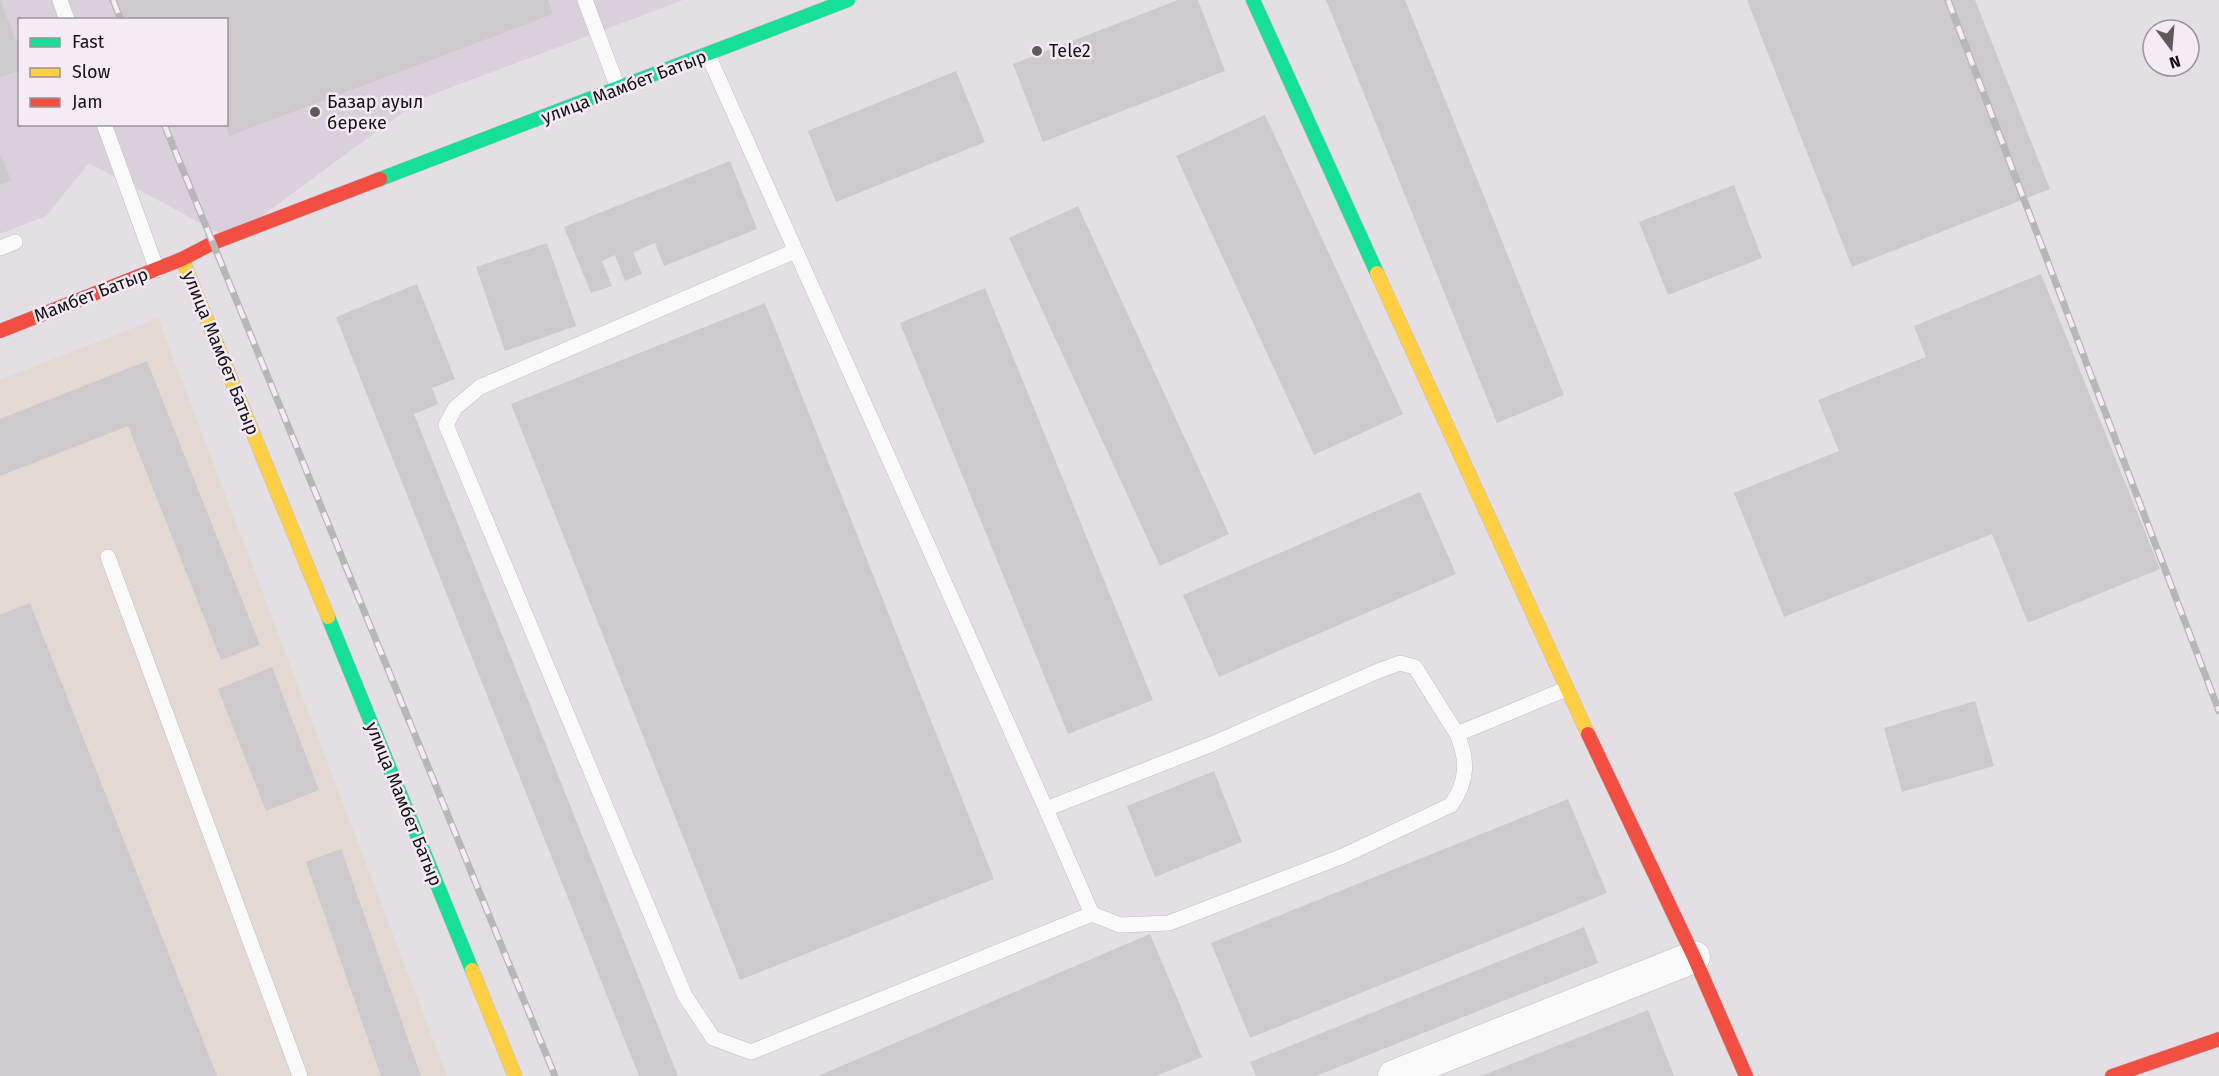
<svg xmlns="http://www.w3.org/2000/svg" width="2219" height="1076" font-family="'Fira Sans',sans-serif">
<rect width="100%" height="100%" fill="#e4dfe5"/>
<path fill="#dad0db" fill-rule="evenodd" d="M0 0H683L421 99 230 239 89 163 46 216 0 234ZM20 20H226V124H20Z"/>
<polygon fill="#e4d9d2" points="158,318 447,1076 0,1076 0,380"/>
<g fill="#cdc9cd">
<polygon points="0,0 20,50 20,70 0,77"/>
<polygon points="109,0 548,0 553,14 229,136 225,124 226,20 117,20"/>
<polygon points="1178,0 1198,0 1225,71 1043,142 1013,64"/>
<polygon points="1326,0 1405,0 1564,395 1497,423"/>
<polygon points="1747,0 1975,0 2050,189 1852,267"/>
<polygon points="956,71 985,142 836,202 808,131"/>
<polygon points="1265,115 1403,414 1314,455 1176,156"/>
<polygon points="0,153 11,180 0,185"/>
<polygon points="730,161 757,229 664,266 655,243 633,252 642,274 625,281 615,255 602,261 612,286 591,293 564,227"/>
<polygon points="1734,185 1762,258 1668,295 1639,222"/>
<polygon points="1078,206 1229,534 1160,566 1009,238"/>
<polygon points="547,243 576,326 505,351 476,267"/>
<polygon points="2041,274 2160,569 2028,623 1992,534 1784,617 1734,493 1839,451 1818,400 1926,357 1914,326"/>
<polygon points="417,284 455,379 432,388 438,404 414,414 678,1076 639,1076 336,317"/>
<polygon points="985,288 1153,700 1068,734 900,323"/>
<polygon points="765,303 994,879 740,980 511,404"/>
<polygon points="147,361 260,645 221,660 128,426 0,476 0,419"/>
<polygon points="1420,492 1456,574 1219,677 1183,595"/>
<polygon points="30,603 217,1076 0,1076 0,615"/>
<polygon points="272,667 319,790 266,811 218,689"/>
<polygon points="1975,701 1994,766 1902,792 1884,728"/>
<polygon points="1214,771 1242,842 1155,877 1127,806"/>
<polygon points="1568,799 1607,893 1250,1038 1211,943"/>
<polygon points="341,849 421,1076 381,1076 306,862"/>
<polygon points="1584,927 1598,963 1316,1076 1256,1076 1250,1062"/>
<polygon points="1150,934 1202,1057 1156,1076 818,1076"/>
<polygon points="1648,1010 1674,1076 1481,1076"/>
</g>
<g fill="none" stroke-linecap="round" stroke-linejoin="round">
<defs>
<g id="lane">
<polyline points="60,0 67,20"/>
<polyline points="585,0 618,88"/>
<polyline points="708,55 1046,809 1092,914 751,1052 713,1038 685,996 446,425 455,408 480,387 795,251"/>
<polyline points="104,124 157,270"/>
<polyline points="0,248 15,242"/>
<polyline points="108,557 300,1076"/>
<polyline points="1046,809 1212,744 1378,671 1400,663 1415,667 1457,734"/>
<path d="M1092 914 1120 925 1169 923 1343 856 1451 805C1468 781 1468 760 1457 734L1566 689"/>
</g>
<polyline id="street" points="1394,1076 1694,957"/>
<g id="fast">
<polyline points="1253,0 1377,273"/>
<polyline points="380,179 848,0"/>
<polyline points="328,617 472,970"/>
</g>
<g id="slow">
<polyline points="182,259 328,617"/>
<polyline points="1377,273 1588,734"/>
<polyline points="472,970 515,1076"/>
</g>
<g id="jam">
<polyline points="0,331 182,259 213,243 380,179"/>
<polyline points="1588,734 1694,957 1746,1076"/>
<polyline points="2112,1076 2219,1039"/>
</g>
</defs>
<use href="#lane" stroke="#c1bdc1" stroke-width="16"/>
<use href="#street" stroke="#c1bdc1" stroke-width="33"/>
<use href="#fast" stroke="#c1bdc1" stroke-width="15"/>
<use href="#slow" stroke="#c1bdc1" stroke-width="15"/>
<use href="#jam" stroke="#c1bdc1" stroke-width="15"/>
<use href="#lane" stroke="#fbfafb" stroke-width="15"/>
<use href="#street" stroke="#fbfafb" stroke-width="32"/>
<use href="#fast" stroke="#16e098" stroke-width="14"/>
<use href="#slow" stroke="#ffcf43" stroke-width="14"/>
<use href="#jam" stroke="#f24e42" stroke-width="14"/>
<defs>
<g id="rail">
<polyline points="113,0 121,20"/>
<polyline points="1948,0 2219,711"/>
<polyline points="164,124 555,1076"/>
</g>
</defs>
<use href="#rail" stroke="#b8b6b8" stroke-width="7"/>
<use href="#rail" stroke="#f4ebf4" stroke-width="4.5" stroke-dasharray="14" stroke-linecap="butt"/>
</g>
<g fill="#5e5a5e" stroke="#f4ebf4" stroke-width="2">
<circle cx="1037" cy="51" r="6"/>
<circle cx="315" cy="112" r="6"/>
</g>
<g text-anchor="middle" stroke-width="5" stroke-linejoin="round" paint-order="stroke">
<g font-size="18" fill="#161316" stroke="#f4ebf4" text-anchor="start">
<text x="1049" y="57">Tele2</text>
<text x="327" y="108">Базар ауыл<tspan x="327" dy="21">береке</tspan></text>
</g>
<g font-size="18" fill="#161316" stroke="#f4ebf4">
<text transform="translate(624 87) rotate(-21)" y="6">улица Мамбет Батыр</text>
<text transform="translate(91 295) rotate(-21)" y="6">Мамбет Батыр</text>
<text transform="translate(221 353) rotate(68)" y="6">улица Мамбет Батыр</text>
<text transform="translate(404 804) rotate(68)" y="6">улица Мамбет Батыр</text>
</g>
</g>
<rect x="18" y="18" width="210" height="108" fill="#f4ebf4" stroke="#9b959b" stroke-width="1.5"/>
<rect x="30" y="38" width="30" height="9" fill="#16e098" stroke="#9b959b" stroke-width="1.5"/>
<text x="72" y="48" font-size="18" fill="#161316">Fast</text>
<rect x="30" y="68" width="30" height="9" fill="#ffcf43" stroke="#9b959b" stroke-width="1.5"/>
<text x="72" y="78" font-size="18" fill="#161316">Slow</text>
<rect x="30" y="98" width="30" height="9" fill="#f24e42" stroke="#9b959b" stroke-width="1.5"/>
<text x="72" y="108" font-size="18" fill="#161316">Jam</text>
<g transform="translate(2171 48) rotate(164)"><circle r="28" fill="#f4ebf4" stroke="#9b959b" stroke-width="1.5"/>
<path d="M0-4.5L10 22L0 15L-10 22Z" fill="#5e5a5e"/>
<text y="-9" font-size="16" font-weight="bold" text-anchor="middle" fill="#161316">N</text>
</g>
</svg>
